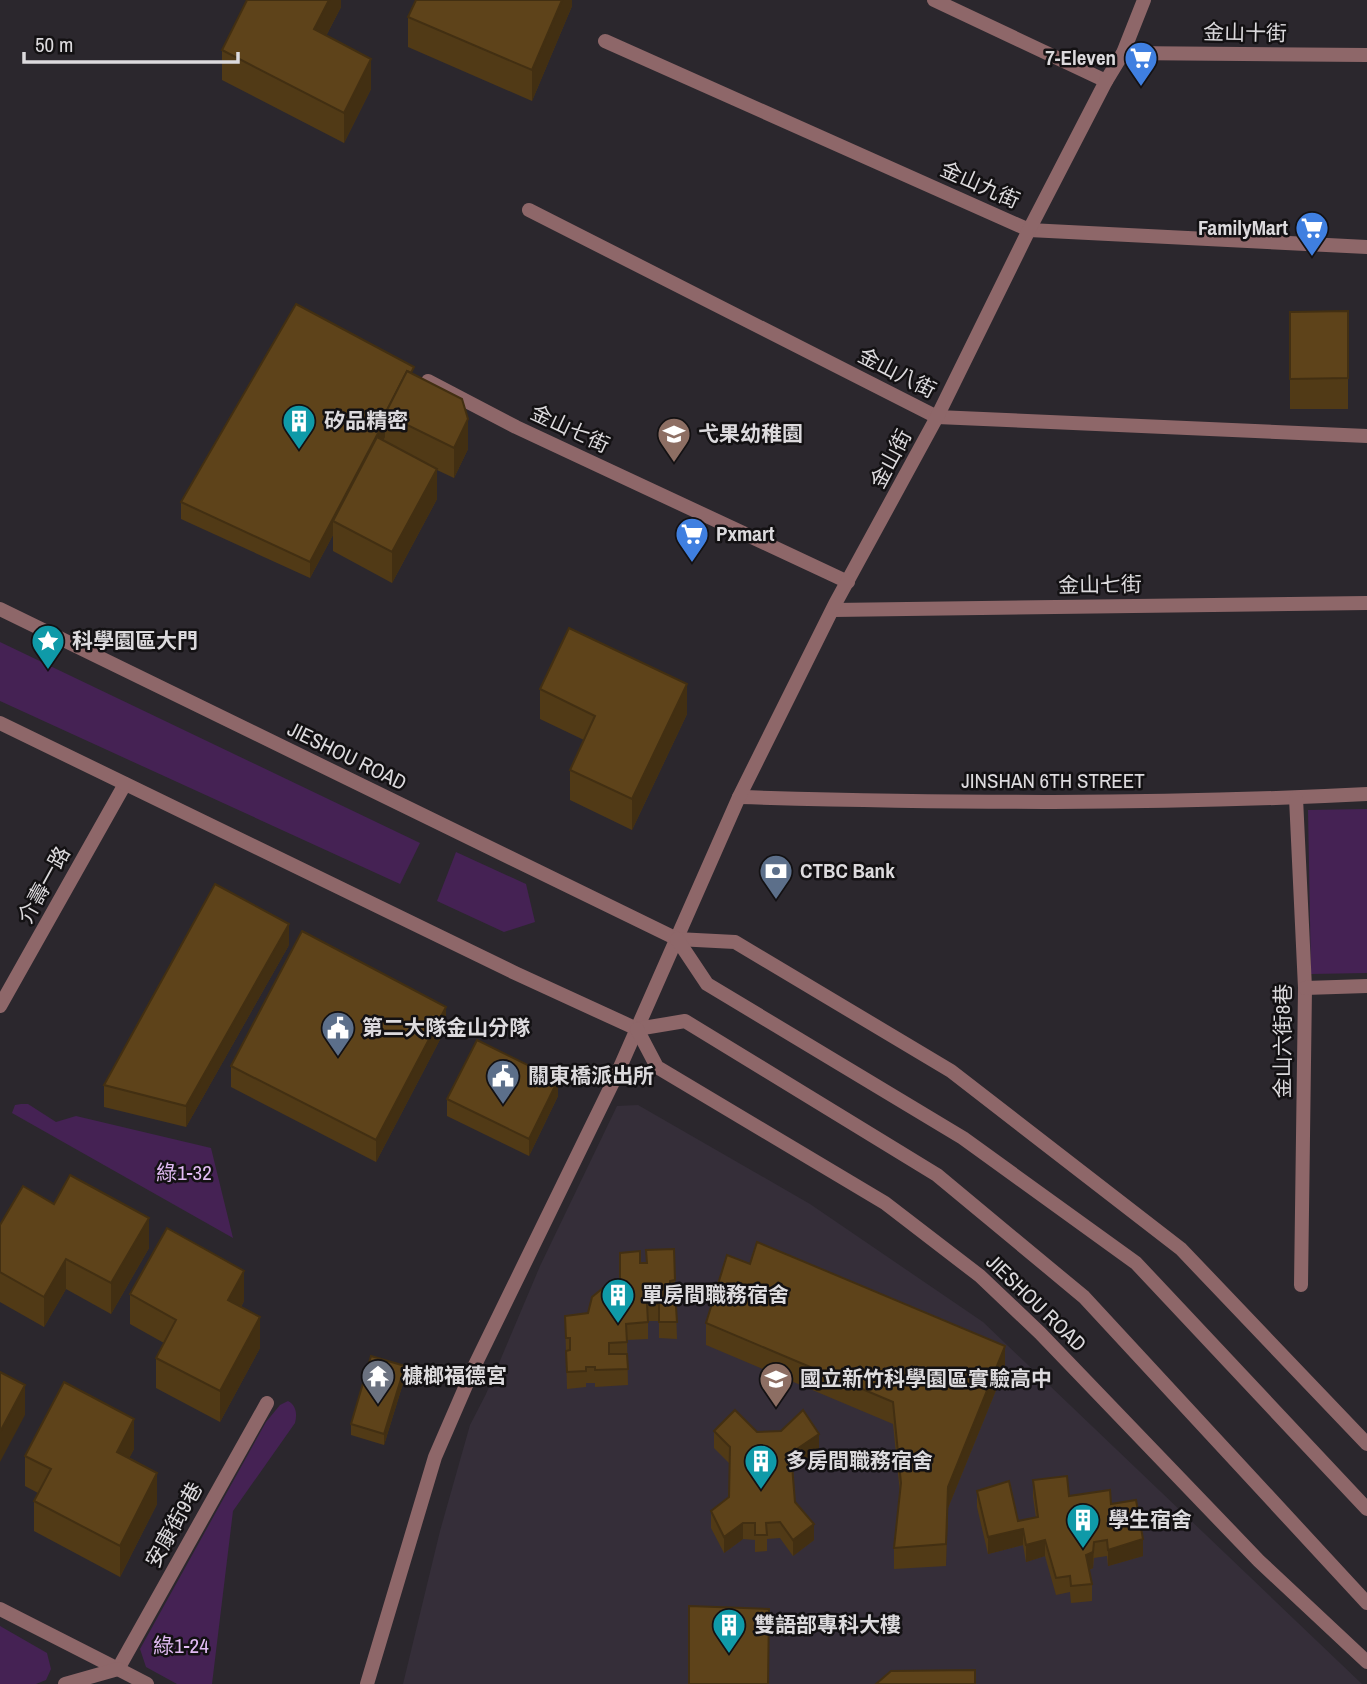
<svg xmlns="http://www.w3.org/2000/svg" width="1367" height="1684" font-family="'Archivo Narrow','Noto Sans TC',sans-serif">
<rect width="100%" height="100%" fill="#2b272d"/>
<polygon fill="#352e39" points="638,1105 810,1204 983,1322 1362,1684 403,1684 440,1531 470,1425 486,1394 540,1266 617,1106"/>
<g fill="#452254">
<polygon points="0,642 420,843 400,884 0,701"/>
<polygon points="1367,809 1367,973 1311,974 1308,810"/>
<polygon points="456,852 526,884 535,922 504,932 437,901"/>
<polygon points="21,1104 28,1104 56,1122 76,1116 211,1148 233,1238 12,1113 15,1105"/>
<path d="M288 1401C297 1406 297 1415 295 1423L233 1511 212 1684H177L146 1667 140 1649 266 1422 280 1405Z"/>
<polygon points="0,1626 47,1653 51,1669 46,1680 36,1684 0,1684"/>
</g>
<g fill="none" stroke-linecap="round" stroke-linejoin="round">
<g stroke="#8e6769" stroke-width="14">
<polyline points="934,0 1106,81"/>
<polyline points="605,41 1029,230 1367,247"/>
<polyline points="1123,53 1367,55"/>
<polyline points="529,210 937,417 1367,436"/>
<polyline points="428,381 516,427 848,582"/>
<polyline points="833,610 1367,603"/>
<path d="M739 797C948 803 1157 805 1367 794"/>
<polyline points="1296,798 1305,988 1301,1285"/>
<polyline points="1305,988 1367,986"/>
<polyline points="0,1006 125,784"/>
<polyline points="0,1609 118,1669 267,1403"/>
<polyline points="65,1684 118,1669 147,1684"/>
<polyline points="367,1684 435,1457 474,1367 617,1074 739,797 835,604 937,417 1029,230 1106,81 1123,53 1144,0"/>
</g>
<g stroke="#8e6769" stroke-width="14">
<polyline points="0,609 677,939 735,942 951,1071 1181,1249 1367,1444"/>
<polyline points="0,723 515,973 637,1029 685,1021 937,1175 1084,1297 1367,1603"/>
<polyline points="677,939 707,984 963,1138 1136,1263 1367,1509"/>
<polyline points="637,1029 657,1067 885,1203 980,1276 1040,1333 1259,1561 1367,1662"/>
</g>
</g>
<g fill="#513a16">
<polygon points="341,0 341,7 326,36 371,89 344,143 222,80 222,50"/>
<polygon points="572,0 572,6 532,101 408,47 408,17"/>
<polygon points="1348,311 1348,409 1290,409 1290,312"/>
<polygon points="414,374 468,449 454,478 437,470 437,499 392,583 333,551 333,535 310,578 181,519 181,502"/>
<polygon points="540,689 687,714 632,830 570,800 570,770 584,740 540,719"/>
<polygon points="289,945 186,1127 104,1107 104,1085"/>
<polygon points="446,1028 376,1162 231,1087 231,1066"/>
<polygon points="558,1096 529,1156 447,1116 447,1099"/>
<polygon points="54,1204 149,1248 111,1314 66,1289 44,1327 0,1302 0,1225"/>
<polygon points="674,1249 677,1339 659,1338 659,1321 648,1321 648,1339 627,1340 628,1385 595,1387 595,1383 586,1383 586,1387 567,1389 565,1316 588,1313 620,1290 640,1263 646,1263 646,1250"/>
<polygon points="130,1294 244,1301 241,1307 260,1348 220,1422 156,1388 156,1358 164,1343 130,1324"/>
<polygon points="706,1323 1005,1368 948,1508 946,1566 894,1569 894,1548 900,1493 893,1424 706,1345"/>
<polygon points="405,1377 384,1445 351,1435 351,1424"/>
<polygon points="714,1431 757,1432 819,1450 793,1468 795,1502 814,1540 793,1556 780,1538 767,1539 767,1551 755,1552 755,1540 743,1539 724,1553 711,1528 711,1511 729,1497 729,1463 714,1448"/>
<polygon points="134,1449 129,1458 157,1504 120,1577 34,1531 34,1501 38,1493 25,1486 25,1456"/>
<polygon points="1033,1480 1069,1496 1111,1504 1143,1556 1108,1566 1107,1556 1094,1558 1093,1568 1089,1570 1092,1584 1092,1601 1071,1603 1070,1592 1056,1595 1045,1556 1026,1562 1023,1545 988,1554 977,1507 977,1491 1018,1521 1036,1518 1033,1497"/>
</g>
<g fill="#422f12">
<polygon points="329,0 341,0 341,7 314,59 314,29"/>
<polygon points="562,0 572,0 572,6 532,101 532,70"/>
<polygon points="371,59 371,89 344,143 344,113"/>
<polygon points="468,419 468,449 454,478 454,448"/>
<polygon points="385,420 385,437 339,524 333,521 333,535 310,578 310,562"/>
<polygon points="437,469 437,499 392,583 392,552"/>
<polygon points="687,684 687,714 632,830 632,799"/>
<polygon points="289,924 289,945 186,1127 186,1106"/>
<polygon points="446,1007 446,1028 376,1162 376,1140"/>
<polygon points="558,1080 558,1096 529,1156 529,1139"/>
<polygon points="149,1218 149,1248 111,1314 111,1283"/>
<polygon points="66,1259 66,1289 44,1327 44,1297"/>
<polygon points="244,1271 244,1301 228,1330 228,1300"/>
<polygon points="260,1317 260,1348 220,1422 220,1391"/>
<polygon points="1005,1346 1005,1368 948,1508 946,1566 948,1487"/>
<polygon points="405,1366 405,1377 384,1445 384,1434"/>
<polygon points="25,1385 25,1415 0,1462 0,1432"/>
<polygon points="134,1419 134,1449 117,1482 117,1452"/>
<polygon points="819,1434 819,1450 791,1469 791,1453"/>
<polygon points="157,1473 157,1504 120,1577 120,1546"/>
<polygon points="743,1523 743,1539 724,1553 724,1537"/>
<polygon points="814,1524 814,1540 793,1556 793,1540"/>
<polygon points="1023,1529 1023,1545 988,1554 988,1537"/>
<polygon points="1143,1539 1143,1556 1108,1566 1108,1550"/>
<polygon points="1045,1540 1045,1556 1026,1562 1026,1545"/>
<polygon points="1094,1542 1093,1568 1086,1571 1086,1555"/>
</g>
<g fill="#5e431a" stroke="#422f12" stroke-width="2">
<polygon points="247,0 329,0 314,29 371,59 344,113 222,50"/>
<polygon points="416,0 562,0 532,70 408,17"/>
<polygon points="296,304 414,367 411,373 407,371 385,414 385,420 310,562 181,502"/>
<polygon points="1348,311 1348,378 1290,379 1290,312"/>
<polygon points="407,371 462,399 468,419 454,448 385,414"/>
<polygon points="377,437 437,469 392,552 333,521"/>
<polygon points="569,628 687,684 632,799 570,770 595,716 540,689"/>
<polygon points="215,884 289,924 186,1106 104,1085"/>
<polygon points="302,931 446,1007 376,1140 231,1066"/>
<polygon points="477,1040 558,1080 529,1139 447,1099"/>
<polygon points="70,1175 149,1218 111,1283 66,1259 44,1297 0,1272 0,1225 23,1186 54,1204"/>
<polygon points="167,1228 244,1271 228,1300 260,1317 220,1391 156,1358 176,1320 130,1294"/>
<polygon points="757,1242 1005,1346 948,1487 946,1544 894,1548 901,1483 893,1402 706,1323 727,1255 750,1264"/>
<polygon points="674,1249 675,1280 670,1281 670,1290 675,1291 677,1322 659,1322 659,1304 647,1304 648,1322 626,1324 627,1342 609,1343 609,1354 627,1354 628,1369 595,1370 595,1367 586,1367 586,1371 567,1372 566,1351 570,1350 570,1338 566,1338 565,1316 588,1313 592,1297 603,1288 620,1290 620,1253 640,1251 640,1263 647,1263 646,1250"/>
<polygon points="371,1356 405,1366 384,1434 351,1424"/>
<polygon points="0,1372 25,1385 0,1432"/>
<polygon points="64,1382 134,1419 117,1452 157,1473 120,1546 34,1501 51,1469 25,1456"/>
<polygon points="735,1410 757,1432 781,1431 803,1410 819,1434 791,1453 795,1502 814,1524 793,1540 780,1522 766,1523 767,1535 755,1535 755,1523 743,1523 724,1537 711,1511 729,1497 730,1447 714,1431"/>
<polygon points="1067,1476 1069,1496 1110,1490 1111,1504 1136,1500 1143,1539 1108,1550 1107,1540 1094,1542 1093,1552 1086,1555 1092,1584 1071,1586 1070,1576 1056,1578 1045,1540 1026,1545 1023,1529 988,1537 977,1491 1009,1481 1018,1521 1038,1517 1033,1480"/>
<polygon points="689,1606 769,1609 768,1684 689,1684"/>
<polygon points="975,1670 975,1684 876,1684 891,1671"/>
</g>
<defs>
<symbol id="supermarket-pin" viewBox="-11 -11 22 30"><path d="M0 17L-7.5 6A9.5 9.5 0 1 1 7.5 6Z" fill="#3f7fe0" stroke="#131113"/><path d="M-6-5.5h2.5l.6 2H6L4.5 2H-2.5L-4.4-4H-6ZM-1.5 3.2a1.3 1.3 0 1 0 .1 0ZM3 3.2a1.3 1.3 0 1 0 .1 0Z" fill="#fff"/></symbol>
<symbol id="building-pin" viewBox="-11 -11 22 30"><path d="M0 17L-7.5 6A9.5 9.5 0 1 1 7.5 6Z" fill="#0f9aa8" stroke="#131113"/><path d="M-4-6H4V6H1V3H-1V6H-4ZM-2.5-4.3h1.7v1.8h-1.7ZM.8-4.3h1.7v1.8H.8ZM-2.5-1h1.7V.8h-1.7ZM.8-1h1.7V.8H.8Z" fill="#fff"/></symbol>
<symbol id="school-pin" viewBox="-11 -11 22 30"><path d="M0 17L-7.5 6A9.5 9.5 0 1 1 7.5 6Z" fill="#8d6e63" stroke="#131113"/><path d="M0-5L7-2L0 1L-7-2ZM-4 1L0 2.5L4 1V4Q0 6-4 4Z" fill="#fff"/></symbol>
<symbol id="sight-pin" viewBox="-11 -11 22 30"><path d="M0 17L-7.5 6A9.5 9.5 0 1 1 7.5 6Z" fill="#0f9aa8" stroke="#131113"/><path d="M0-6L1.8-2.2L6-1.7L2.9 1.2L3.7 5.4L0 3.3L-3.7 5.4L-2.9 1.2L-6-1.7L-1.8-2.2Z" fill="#fff"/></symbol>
<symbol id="bank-pin" viewBox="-11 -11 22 30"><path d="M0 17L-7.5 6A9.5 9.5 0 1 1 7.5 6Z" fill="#5c6f8a" stroke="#131113"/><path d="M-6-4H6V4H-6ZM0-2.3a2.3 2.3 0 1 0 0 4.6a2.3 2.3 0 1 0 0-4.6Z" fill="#fff"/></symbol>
<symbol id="civic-pin" viewBox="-11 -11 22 30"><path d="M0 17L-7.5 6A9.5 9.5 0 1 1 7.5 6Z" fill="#5c6f8a" stroke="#131113"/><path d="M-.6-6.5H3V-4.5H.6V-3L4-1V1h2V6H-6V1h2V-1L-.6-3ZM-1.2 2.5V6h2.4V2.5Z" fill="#fff"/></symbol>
<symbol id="temple-pin" viewBox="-11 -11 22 30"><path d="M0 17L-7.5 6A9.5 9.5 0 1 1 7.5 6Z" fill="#6b7280" stroke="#131113"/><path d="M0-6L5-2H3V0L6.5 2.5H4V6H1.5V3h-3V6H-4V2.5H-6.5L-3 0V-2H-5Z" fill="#fff"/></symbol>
</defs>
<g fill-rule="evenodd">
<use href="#supermarket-pin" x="1122" y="39" width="38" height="52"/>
<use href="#supermarket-pin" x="1293" y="209" width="38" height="52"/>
<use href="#building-pin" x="280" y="402" width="38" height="52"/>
<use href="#school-pin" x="655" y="415" width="38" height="52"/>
<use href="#supermarket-pin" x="673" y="515" width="38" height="52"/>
<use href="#sight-pin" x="29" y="622" width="38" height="52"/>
<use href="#bank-pin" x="757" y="852" width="38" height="52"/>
<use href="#civic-pin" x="319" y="1009" width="38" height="52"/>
<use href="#civic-pin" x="484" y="1057" width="38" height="52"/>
<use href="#building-pin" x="599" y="1276" width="38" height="52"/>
<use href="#temple-pin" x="359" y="1357" width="38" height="52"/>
<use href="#school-pin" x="757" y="1360" width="38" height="52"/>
<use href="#building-pin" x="742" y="1442" width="38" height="52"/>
<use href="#building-pin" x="1064" y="1501" width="38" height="52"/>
<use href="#building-pin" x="710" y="1606" width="38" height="52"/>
</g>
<g text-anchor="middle" stroke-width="5" stroke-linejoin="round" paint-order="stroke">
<g font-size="21" fill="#dcdadd" stroke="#131113">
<text transform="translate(1245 33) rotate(1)" y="7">金山十街</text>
<text transform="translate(980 185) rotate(24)" y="7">金山九街</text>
<text transform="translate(897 373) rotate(27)" y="7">金山八街</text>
<text transform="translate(570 429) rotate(25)" y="7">金山七街</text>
<text transform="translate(891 459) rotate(-62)" y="7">金山街</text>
<text transform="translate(1100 585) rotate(-1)" y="7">金山七街</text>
<text transform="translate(347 756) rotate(26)" y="7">JIESHOU ROAD</text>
<text x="1053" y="788">JINSHAN 6TH STREET</text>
<text transform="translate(44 885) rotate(-61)" y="7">介壽一路</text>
<text transform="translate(1283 1041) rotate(-90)" y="7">金山六街8巷</text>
<text transform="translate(1036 1303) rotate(44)" y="7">JIESHOU ROAD</text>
<text transform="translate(174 1525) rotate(-61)" y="7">安康街9巷</text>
</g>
<g font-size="21" font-weight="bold" fill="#dcdadd" stroke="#131113" text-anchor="start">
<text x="1116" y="65" text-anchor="end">7-Eleven</text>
<text x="1288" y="235" text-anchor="end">FamilyMart</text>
<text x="324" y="428">矽品精密</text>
<text x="698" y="441">弋果幼稚園</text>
<text x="716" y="541">Pxmart</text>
<text x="72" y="648">科學園區大門</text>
<text x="800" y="878">CTBC Bank</text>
<text x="362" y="1035">第二大隊金山分隊</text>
<text x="528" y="1083">關東橋派出所</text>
<text x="642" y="1302">單房間職務宿舍</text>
<text x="402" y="1383">槺榔福德宮</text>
<text x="800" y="1386">國立新竹科學園區實驗高中</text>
<text x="786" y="1468">多房間職務宿舍</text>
<text x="1108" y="1527">學生宿舍</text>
<text x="754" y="1632">雙語部專科大樓</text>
</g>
<g font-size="21" fill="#e1bbf3" stroke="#131113">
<text x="184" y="1180">綠1-32</text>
<text x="181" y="1653">綠1-24</text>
</g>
</g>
<path d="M24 52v10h214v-10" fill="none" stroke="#dcdadd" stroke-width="3.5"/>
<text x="35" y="52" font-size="21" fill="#dcdadd" stroke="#131113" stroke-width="5" paint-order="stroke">50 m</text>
</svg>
